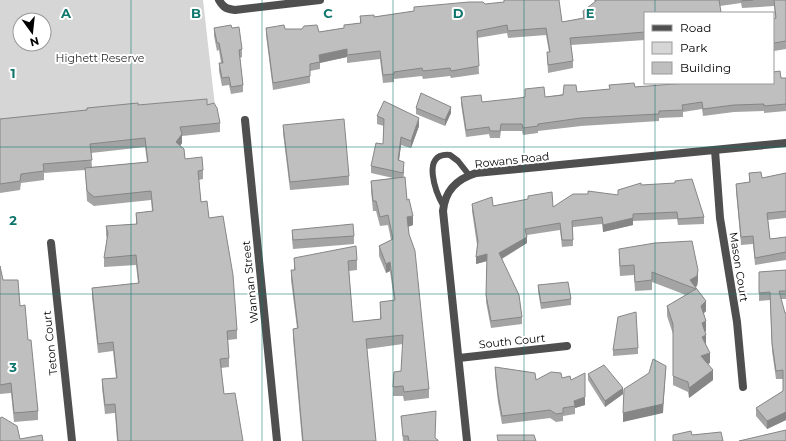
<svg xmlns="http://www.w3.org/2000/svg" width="786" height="441" font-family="Montserrat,sans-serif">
<rect width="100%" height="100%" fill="#fff"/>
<path fill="#d6d6d6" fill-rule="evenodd" d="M0 0H203L215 106 0 125ZM20 20H44V44H20Z"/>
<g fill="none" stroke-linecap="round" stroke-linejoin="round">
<path stroke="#4f4f4f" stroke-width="6" d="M444 207C436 193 420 152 450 155L458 161 469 175"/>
<g stroke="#4f4f4f" stroke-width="8">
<path d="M219 0C223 7 226 9 235 10L320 0"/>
<polyline points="245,120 277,441"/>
<polyline points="715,150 720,218 737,322 743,387"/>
<polyline points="51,243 72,441"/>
<polyline points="459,358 567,346"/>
</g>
<path stroke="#4f4f4f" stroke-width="8" d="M467 441 443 211C445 190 457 179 476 173L786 143"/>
</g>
<g fill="#a4a4a4" fill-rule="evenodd">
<polygon points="594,0 786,0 786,49 774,51 773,45 773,19 775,18 774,6 742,8 741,3 720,6 721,13 645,13 645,40 571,45 573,61 573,68 548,73 547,52 549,52 546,35 508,38 507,33 477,38 479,74 451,78 450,76 423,79 422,76 394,79 394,82 383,83 380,59 347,63 347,57 320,63 320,69 310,71 310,83 273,90 266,35 266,28 319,32 344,28 344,25 360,23 360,16 374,17 414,11 414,7 485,4 562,22 583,18 583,11 595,2"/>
<polygon points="214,28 232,28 242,49 242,57 240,58 243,85 243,92 231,94 229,85 222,86 219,71 219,63 221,63 219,50 217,51 214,36"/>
<polygon points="786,78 786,111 764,113 764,111 734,112 703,116 702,109 683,112 683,117 659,118 659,121 581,126 538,131 538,133 523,135 522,131 501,131 500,138 490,138 489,134 466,137 461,104 461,97 482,102 545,97 577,92 635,87"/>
<path d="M138 105H207L220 123V132L182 136V143L180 146 185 159 203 170V179L199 180 201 202 209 218 237 330V339L228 340 229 358V367L221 368 224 394 243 441H117L115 413 105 414 102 388V379L116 378 113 351 98 353 92 297V288L138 283 136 265 104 267V258L107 239 106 235V226L136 224V213L152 211 151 200 94 206 87 201 85 170 44 173V180L21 183 20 190 0 193V119L87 110V108ZM145 147 147 162 92 167 91 153Z"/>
<polygon points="416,108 451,113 445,126 416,114"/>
<polygon points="377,116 419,126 411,148 401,145 399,160 404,169 403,177 407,200 413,225 408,227 409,234 429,389 429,398 404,401 403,396 393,396 394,372 401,371 403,344 367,349 376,441 302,441 293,338 293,329 297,328 291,280 291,270 294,270 294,258 357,260 357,270 349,271 353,322 380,319 380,302 394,301 390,271 386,273 379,256 379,246 391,240 388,225 380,226 376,211 373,211 371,191 371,181 393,178 371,173 371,166 383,144 384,126 377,124"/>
<polygon points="283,125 349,176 349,185 290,190 283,133"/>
<polygon points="749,173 762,178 786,173 786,218 768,220 770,239 786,237 786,260 755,265 753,244 741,245 736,191 736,184 749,182"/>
<polygon points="641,185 704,217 704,224 678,225 677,219 633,221 633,225 603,232 602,224 573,227 573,246 562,247 560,230 527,235 527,243 502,259 522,317 522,324 491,328 486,302 487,261 476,264 477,245 472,211 472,204 493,206 528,199 528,196 553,207 618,195 618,190"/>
<polygon points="292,230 354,236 354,244 293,249 292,239"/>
<polygon points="619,249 698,280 697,286 695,287 706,311 704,313 706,331 705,332 706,345 710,363 708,364 713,380 689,398 688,392 673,385 673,334 667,316 667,306 686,295 652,282 652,290 635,291 634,275 620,276 619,259"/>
<polygon points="0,266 3,280 20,306 28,340 38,411 38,420 14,422 11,393 0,394"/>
<polygon points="786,270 786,299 781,299 785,313 786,313 786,420 767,429 756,416 756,408 783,391 783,379 776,379 772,351 770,300 759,301 759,272"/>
<polygon points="538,285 571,299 571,305 541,309 538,291"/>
<polygon points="638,348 638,354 613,356 613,350"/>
<polygon points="495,367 536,380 562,378 571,380 585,405 575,408 575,414 563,416 563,421 556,422 550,418 502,424 498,402 495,375"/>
<polygon points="588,374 623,394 605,407 588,380"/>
<polygon points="401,416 435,438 438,441 403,441"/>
</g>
<g fill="#868686">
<polygon points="347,49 347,57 319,63 319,55"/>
<polygon points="451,107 451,113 445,126 445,120"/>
<polygon points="419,118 419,126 411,148 411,141"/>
<polygon points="182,134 182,143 176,152 176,142"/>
<polygon points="401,137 401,145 398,168 398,160"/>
<polygon points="404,162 404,169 403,181 403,173"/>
<polygon points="413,216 413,225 407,227 407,217"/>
<polygon points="633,218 633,225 603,232 603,225"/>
<polygon points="527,237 527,243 499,260 499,253"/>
<polygon points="487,254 487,261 476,264 476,257"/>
<polygon points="390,262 390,271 386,273 386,264"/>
<polygon points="698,270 698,280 697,286 693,288 690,280"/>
<polygon points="706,301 706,311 701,316 701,306"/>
<polygon points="706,321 706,331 702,333 702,323"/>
<polygon points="706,335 706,345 702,337"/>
<polygon points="710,353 710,363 701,366 701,356"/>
<polygon points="666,366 663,413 623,422 623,413"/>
<polygon points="713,370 713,380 689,398 689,388"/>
<polygon points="623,388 623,394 605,407 605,401"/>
<polygon points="585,397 585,405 575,408 574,401"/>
<polygon points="786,412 786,420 767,429 767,421"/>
</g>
<g fill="#bfbfbf" stroke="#868686">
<polygon points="504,0 559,0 562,22 584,18 583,11 596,1 596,0 719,0 721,12 716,13 645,13 645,32 570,38 573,61 548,65 547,52 550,52 546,28 508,31 507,25 477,31 479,66 451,71 450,68 423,71 422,68 394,72 394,74 383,75 380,51 347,55 347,49 319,55 320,62 310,64 310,76 273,83 266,28 284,25 285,29 302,29 304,26 317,25 319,32 344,28 344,25 361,23 360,16 374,15 374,17 414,11 414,7 469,2 483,2 485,4 504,2"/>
<polygon points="742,0 753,0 742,1"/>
<polygon points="774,0 786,0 786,41 774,43 773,37 773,19 776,18"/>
<polygon points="231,25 232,28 239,27 242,49 239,50 243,85 231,87 229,77 222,78 219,63 223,63 219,43 217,43 214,28"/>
<polygon points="780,71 781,78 786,78 786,104 764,106 764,104 734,105 703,109 702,102 682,105 683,110 659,111 659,114 581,118 538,124 538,126 523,128 522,124 501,124 500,131 490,131 489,127 466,130 461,97 481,95 482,102 519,98 525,97 525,89 544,87 545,97 563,95 564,85 576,85 577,92 610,89 609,85 634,83 635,87 687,83 773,83 773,72"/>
<polygon points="421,93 451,107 445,120 416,108"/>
<polygon points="207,99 207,105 214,103 217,108 220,123 180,127 182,134 176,142 184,149 185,159 202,157 203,170 198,171 201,202 207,201 209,218 223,216 233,275 237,330 227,331 229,358 220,359 224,394 235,393 243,441 118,441 115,404 105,405 102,379 117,378 113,342 98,344 92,288 139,283 136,255 104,258 108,233 106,226 137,224 136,213 153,211 151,191 94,197 87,191 85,168 148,162 145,138 90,144 92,160 43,164 44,171 21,174 20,181 0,184 0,119 87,110 87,108 138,103 138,105"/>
<polygon points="384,101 419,118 411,141 401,137 398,160 404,162 403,173 371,166 376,143 383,144 384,119 377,116"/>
<polygon points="344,119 349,176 290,182 283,125"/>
<polygon points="761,172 762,178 786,173 786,211 767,213 770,239 786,237 786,252 755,258 753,236 741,237 736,184 750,182 749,173"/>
<polygon points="405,177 407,200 409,199 413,216 407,217 409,234 415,251 429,389 404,392 403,386 393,387 394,372 401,371 403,335 366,339 376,441 303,441 293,329 298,328 291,270 295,270 294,258 356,246 357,260 348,261 353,322 381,319 380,302 395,300 390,262 386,264 379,246 393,239 388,215 380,217 376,201 373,201 371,181"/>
<polygon points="692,179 704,217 678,219 677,212 633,214 633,218 603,225 602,217 572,221 573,240 562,240 560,223 525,229 527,237 499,253 519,295 522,317 491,321 486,295 487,254 476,257 478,241 472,204 492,197 493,206 528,199 528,196 552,192 553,207 573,194 588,194 588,191 618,195 618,190 641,183 641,185 675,183 675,181"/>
<polygon points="353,224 354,236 293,240 292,230"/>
<polygon points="692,241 698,270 697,276 690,280 706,301 701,306 706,321 702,323 706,335 702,337 710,353 701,356 713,370 689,388 688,382 673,376 673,324 667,306 696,289 652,272 652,280 635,282 634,265 620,266 619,249 655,243"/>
<polygon points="0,266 3,280 18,280 20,306 25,305 28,340 31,340 38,411 14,413 11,383 0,385"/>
<polygon points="786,270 786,291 779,291 785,313 786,313 786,412 767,421 756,408 783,391 783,370 776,371 772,343 770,292 759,293 759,272"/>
<polygon points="568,282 571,299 541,303 538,285"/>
<polygon points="636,312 638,348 613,350 618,317"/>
<polygon points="653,359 666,366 663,404 623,413 624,389 649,373"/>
<polygon points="604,365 623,388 605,401 588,374"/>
<polygon points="495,367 535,373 536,380 551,372 561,373 562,378 570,376 571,380 585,373 585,397 574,401 575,406 563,408 563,413 556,414 550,410 502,416 498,394"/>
<polygon points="436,411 435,438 438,440 438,441 409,441 408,436 403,436 401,416"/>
<polygon points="2,417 17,426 20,439 42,435 43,441 0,441 0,418"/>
<polygon points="786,430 786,441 739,441"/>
<polygon points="691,431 692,435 721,432 723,441 673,441 673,435"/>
<polygon points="497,435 534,435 536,441 498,441"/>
</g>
<path fill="none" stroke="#0f766e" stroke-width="1" stroke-opacity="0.55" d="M131 0V441M262 0V441M393 0V441M524 0V441M655 0V13M655 83V441M0 147H786M0 294H786"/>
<g text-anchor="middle" stroke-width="4" stroke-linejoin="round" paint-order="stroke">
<g font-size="11" fill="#2d2d2d" stroke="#fff">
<text x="100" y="62">Highett Reserve</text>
</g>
<g font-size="11" fill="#000" stroke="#fff">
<text transform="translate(512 160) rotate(-6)" y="4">Rowans Road</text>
<text transform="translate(739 267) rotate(81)" y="4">Mason Court</text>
<text transform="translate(250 282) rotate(-96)" y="4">Wannan Street</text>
<text transform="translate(512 341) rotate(-6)" y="4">South Court</text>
<text transform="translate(50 343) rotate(-96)" y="4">Teton Court</text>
</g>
</g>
<g font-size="13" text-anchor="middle" font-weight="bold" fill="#0f766e" stroke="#fff" stroke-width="4" stroke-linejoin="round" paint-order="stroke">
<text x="66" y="18">A</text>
<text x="196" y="18">B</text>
<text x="328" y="18">C</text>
<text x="458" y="18">D</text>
<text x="590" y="18">E</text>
<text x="13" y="78">1</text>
<text x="13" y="225">2</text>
<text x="13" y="372">3</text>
</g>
<rect x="644" y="12" width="130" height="72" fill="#ffffff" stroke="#999999"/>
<rect x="652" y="25" width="20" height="6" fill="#4f4f4f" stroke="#999999"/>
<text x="680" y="32" font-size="12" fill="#000000">Road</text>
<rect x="652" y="42" width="20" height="12" fill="#d6d6d6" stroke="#999999"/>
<text x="680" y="52" font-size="12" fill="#000000">Park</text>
<rect x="652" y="62" width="20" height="12" fill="#bfbfbf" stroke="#999999"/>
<text x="680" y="72" font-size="12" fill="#000000">Building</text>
<g transform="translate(32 32) rotate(165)"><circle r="19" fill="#ffffff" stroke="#999999"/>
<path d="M0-3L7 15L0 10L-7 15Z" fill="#000000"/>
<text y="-6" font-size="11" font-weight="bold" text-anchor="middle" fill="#000000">N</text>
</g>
</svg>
